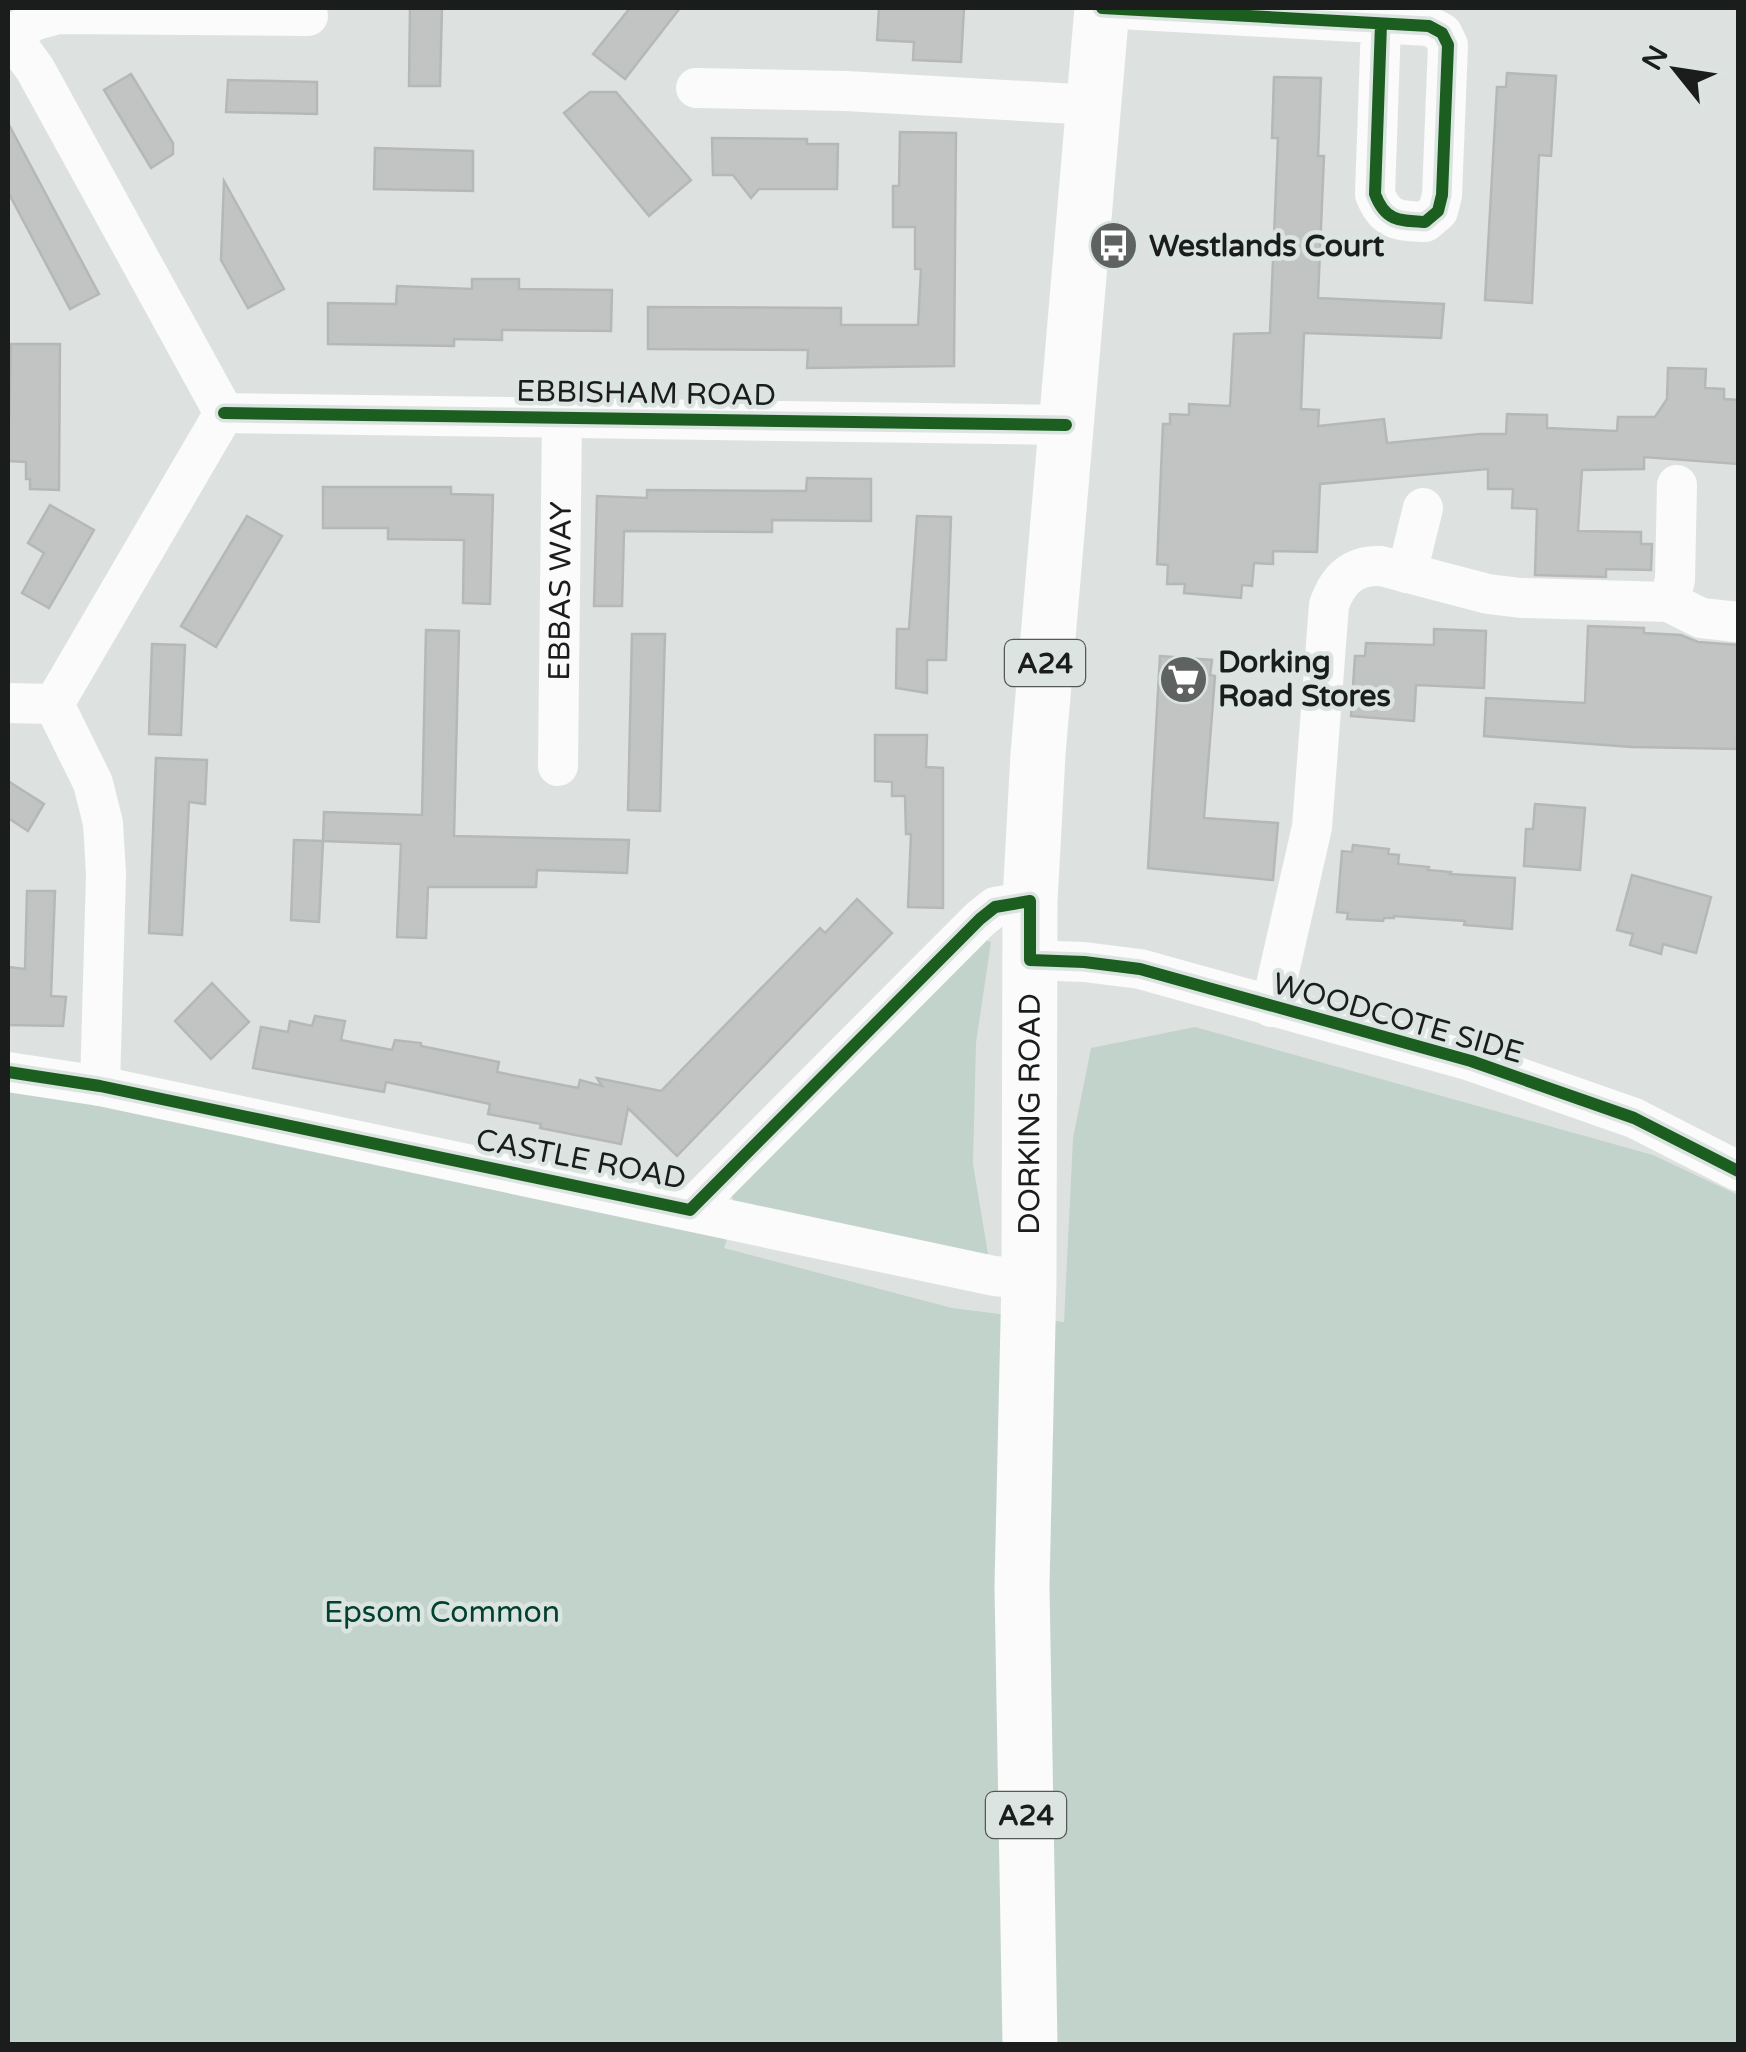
<svg xmlns="http://www.w3.org/2000/svg" width="1746" height="2052" font-family="'Varela Round',sans-serif">
<rect width="100%" height="100%" fill="#dde2e0"/>
<g fill="#c2d3cc">
<polygon points="980,938 991,942 976,1043 973,1164 988,1254 975,1261 736,1205 728,1189"/>
<polygon points="1195,1027 1653,1155 1738,1195 1738,2044 8,2044 8,1086 731,1229 724,1248 952,1308 1064,1322 1073,1138 1091,1048"/>
</g>
<g fill="#c2c4c4" stroke="#b6b8b8" stroke-width="2.5">
<polygon points="410,8 442,8 440,86 409,86"/>
<polygon points="630,8 680,8 625,79 593,54"/>
<polygon points="879,8 964,8 961,62 913,60 914,42 877,40"/>
<polygon points="1507,73 1556,76 1551,156 1539,155 1532,303 1485,300 1497,87 1506,87"/>
<polygon points="131,74 173,143 173,154 151,168 104,90"/>
<polygon points="1274,77 1321,78 1318,156 1324,156 1318,298 1444,304 1441,338 1304,333 1301,409 1319,410 1318,426 1384,419 1387,443 1480,434 1506,434 1507,414 1547,415 1547,428 1617,431 1618,417 1655,417 1667,399 1668,368 1706,369 1705,388 1724,389 1724,399 1738,400 1738,464 1644,457 1644,469 1582,470 1578,531 1641,532 1641,544 1652,544 1651,570 1606,569 1606,577 1535,575 1537,509 1512,508 1513,489 1488,489 1488,469 1320,484 1317,552 1273,551 1273,564 1254,563 1252,586 1242,585 1241,598 1184,593 1185,584 1167,584 1168,565 1157,564 1163,424 1170,424 1170,414 1189,415 1189,404 1230,406 1234,334 1270,333 1278,138 1272,138"/>
<polygon points="228,80 317,82 317,114 226,112"/>
<polygon points="590,92 616,92 691,180 649,216 564,113"/>
<polygon points="8,123 99,294 70,309 8,192"/>
<polygon points="900,132 956,133 954,366 807,368 808,350 648,349 648,307 841,308 841,325 918,325 921,269 915,269 915,227 893,227 893,186 899,186"/>
<polygon points="712,138 807,139 807,144 838,144 837,189 759,189 751,198 733,175 713,175"/>
<polygon points="375,148 473,151 473,191 374,189"/>
<polygon points="224,181 284,289 248,308 221,260"/>
<polygon points="472,279 519,279 519,289 612,290 611,331 502,330 502,340 454,339 454,346 328,344 328,303 396,304 397,286 472,289"/>
<polygon points="11,344 60,344 59,490 30,489 30,479 26,479 26,462 8,461"/>
<polygon points="807,478 871,479 871,521 772,520 772,532 624,531 622,606 594,606 597,496 647,498 647,490 806,491"/>
<polygon points="323,487 451,487 451,494 493,495 490,604 463,603 464,540 388,539 388,528 323,528"/>
<polygon points="50,505 94,530 49,608 22,593 44,553 28,543"/>
<polygon points="247,516 282,536 216,647 181,626"/>
<polygon points="917,516 951,517 946,660 927,660 927,693 896,688 897,629 909,629"/>
<polygon points="1588,626 1644,628 1644,633 1681,635 1698,642 1738,645 1737,749 1632,747 1484,736 1486,698 1585,703"/>
<polygon points="1434,629 1486,631 1484,688 1416,685 1414,721 1351,716 1355,656 1365,656 1366,643 1434,645"/>
<polygon points="426,630 459,631 454,836 629,840 627,873 537,870 536,887 428,887 426,938 397,937 401,844 323,841 324,812 422,815"/>
<polygon points="632,634 665,634 660,811 628,810"/>
<polygon points="152,644 185,645 181,735 149,734"/>
<polygon points="1160,656 1212,660 1210,675 1215,676 1204,818 1278,823 1273,880 1148,868"/>
<polygon points="875,735 927,735 926,767 943,768 943,908 908,907 911,834 906,834 905,796 892,796 892,782 875,781"/>
<polygon points="156,758 207,760 205,804 189,802 182,935 149,933"/>
<polygon points="8,781 44,804 28,831 8,818"/>
<polygon points="1535,804 1585,808 1580,870 1524,866 1526,829 1533,829"/>
<polygon points="294,840 323,841 319,922 291,920"/>
<polygon points="1353,845 1389,849 1388,854 1399,855 1398,864 1429,867 1428,870 1451,872 1450,874 1515,878 1512,929 1464,925 1465,921 1394,916 1394,918 1384,918 1383,921 1347,919 1348,913 1337,912 1342,851 1352,852"/>
<polygon points="1632,875 1711,897 1696,953 1663,944 1661,954 1630,945 1633,934 1617,930"/>
<polygon points="27,891 55,891 51,996 66,997 63,1026 8,1025 8,967 25,969"/>
<polygon points="857,899 892,933 677,1156 628,1108 621,1144 540,1128 541,1124 488,1114 490,1104 420,1089 386,1082 384,1092 253,1068 261,1027 288,1032 290,1021 312,1026 315,1016 345,1021 341,1040 392,1050 395,1040 421,1043 421,1046 499,1062 497,1072 578,1088 580,1080 602,1086 597,1078 661,1091 820,928 825,933"/>
<polygon points="212,983 249,1022 211,1059 175,1021"/>
</g>
<g fill="none" stroke-linecap="round" stroke-linejoin="round">
<g stroke="#fafbfa" stroke-width="40">
<path d="M1102 8 1429 26 1442 33 1448 45 1442 195 1438 211 1425 222C1399 221 1385 221 1375 194L1381 24"/>
<polyline points="8,32 35,69 224,413"/>
<polyline points="12,36 33,21 58,14 308,16"/>
<polyline points="696,88 846,91 1093,105"/>
<polyline points="224,413 1066,425"/>
<polyline points="1677,485 1675,580 1669,602 1701,618 1738,622"/>
<polyline points="1407,573 1423,508"/>
<polyline points="8,703 54,704 224,413"/>
<polyline points="54,704 93,783 103,823 106,874 100,1086"/>
<path id="s1" d="M558 766 562 416"/>
<polyline points="1030,960 1084,962 1140,969 1471,1061 1634,1118 1738,1171"/>
<path d="M1271 1007 1312 827 1329 605C1338 579 1353 565 1381 566L1488 594 1521 598 1669 602"/>
<polyline points="8,1072 100,1086 994,1276 1029,1279"/>
<polyline points="690,1210 980,919 995,907 1030,901"/>
</g>
<path stroke="#fafbfa" stroke-width="55" id="s2" d="M1030 2044 1022 1586 1029 1279 1030 901 1038 754 1102 8"/>
<defs>
<g id="cycleway">
<path d="M1102 8 1429 26 1442 33 1448 45 1442 195 1438 211 1425 222C1399 221 1385 221 1375 194L1381 24"/>
<polyline points="224,413 1066,425"/>
<polyline points="8,1072 100,1086 690,1210 980,919 995,907 1030,901 1030,960 1084,962 1140,969 1471,1061 1634,1118 1738,1171"/>
</g>
</defs>
<use href="#cycleway" stroke="#dbe4e0" stroke-width="19"/>
<use href="#cycleway" stroke="#1b5e20" stroke-width="12"/>
</g>
<defs>
<symbol id="bus-disc" viewBox="-11 -11 22 22"><circle r="9.5" fill="#5e6260" stroke="#dbe4e0"/><path d="M-5-6H5V4H4V6H2V4H-2V6H-4V4H-5ZM-3.5-4V0h7V-4ZM-3.5 1.2v1.5H-2V1.2ZM2 1.2v1.5H3.5V1.2Z" fill="#fff"/></symbol>
<symbol id="supermarket-disc" viewBox="-11 -11 22 22"><circle r="9.5" fill="#5e6260" stroke="#dbe4e0"/><path d="M-6-5.5h2.5l.6 2H6L4.5 2H-2.5L-4.4-4H-6ZM-1.5 3.2a1.3 1.3 0 1 0 .1 0ZM3 3.2a1.3 1.3 0 1 0 .1 0Z" fill="#fff"/></symbol>
</defs>
<g fill-rule="evenodd">
<use href="#bus-disc" x="1086" y="218" width="55" height="55"/>
<use href="#supermarket-disc" x="1156" y="652" width="55" height="55"/>
</g>
<g text-anchor="middle" stroke-width="9" stroke-linejoin="round" paint-order="stroke">
<g fill="#dbe4e0" stroke="#545956" stroke-width="2.5">
<rect x="1005" y="640" width="80" height="46" rx="8"/>
<rect x="986" y="1792" width="80" height="46" rx="8"/>
</g>
<g font-size="28" font-weight="bold" fill="#1a1d1b">
<text x="1045" y="673">A24</text>
<text x="1026" y="1825">A24</text>
</g>
<g font-size="30" font-weight="bold" fill="#1a1d1b" stroke="#dbe4e0" text-anchor="start">
<text x="1149" y="256">Westlands Court</text>
<text x="1218" y="672">Dorking<tspan x="1218" dy="34">Road Stores</tspan></text>
</g>
<g font-size="30" fill="#1a1d1b" stroke="#dbe4e0">
<text transform="translate(646 393) rotate(1)" y="10">EBBISHAM ROAD</text>
<text dy="10" stroke="none"><textPath href="#s1" startOffset="175">EBBAS WAY</textPath></text>
<text transform="translate(1398 1018) rotate(16)" y="10">WOODCOTE SIDE</text>
<text dy="10" stroke="none"><textPath href="#s2" startOffset="930">DORKING ROAD</textPath></text>
<text transform="translate(581 1159) rotate(11)" y="10">CASTLE ROAD</text>
</g>
<g font-size="30" fill="#02402f" stroke="#dbe4e0">
<text x="442" y="1622">Epsom Common</text>
</g>
</g>
<rect width="1746" height="2052" fill="none" stroke="#1a1d1b" stroke-width="20"/>
<g transform="translate(1676 70) rotate(300)" stroke="#dbe4e0" stroke-width="8" paint-order="stroke">
<path d="M0-8L18 38L0 25L-18 38Z" fill="#1a1d1b"/>
<text y="-15" font-size="28" font-weight="bold" text-anchor="middle" fill="#1a1d1b">N</text>
</g>
</svg>
